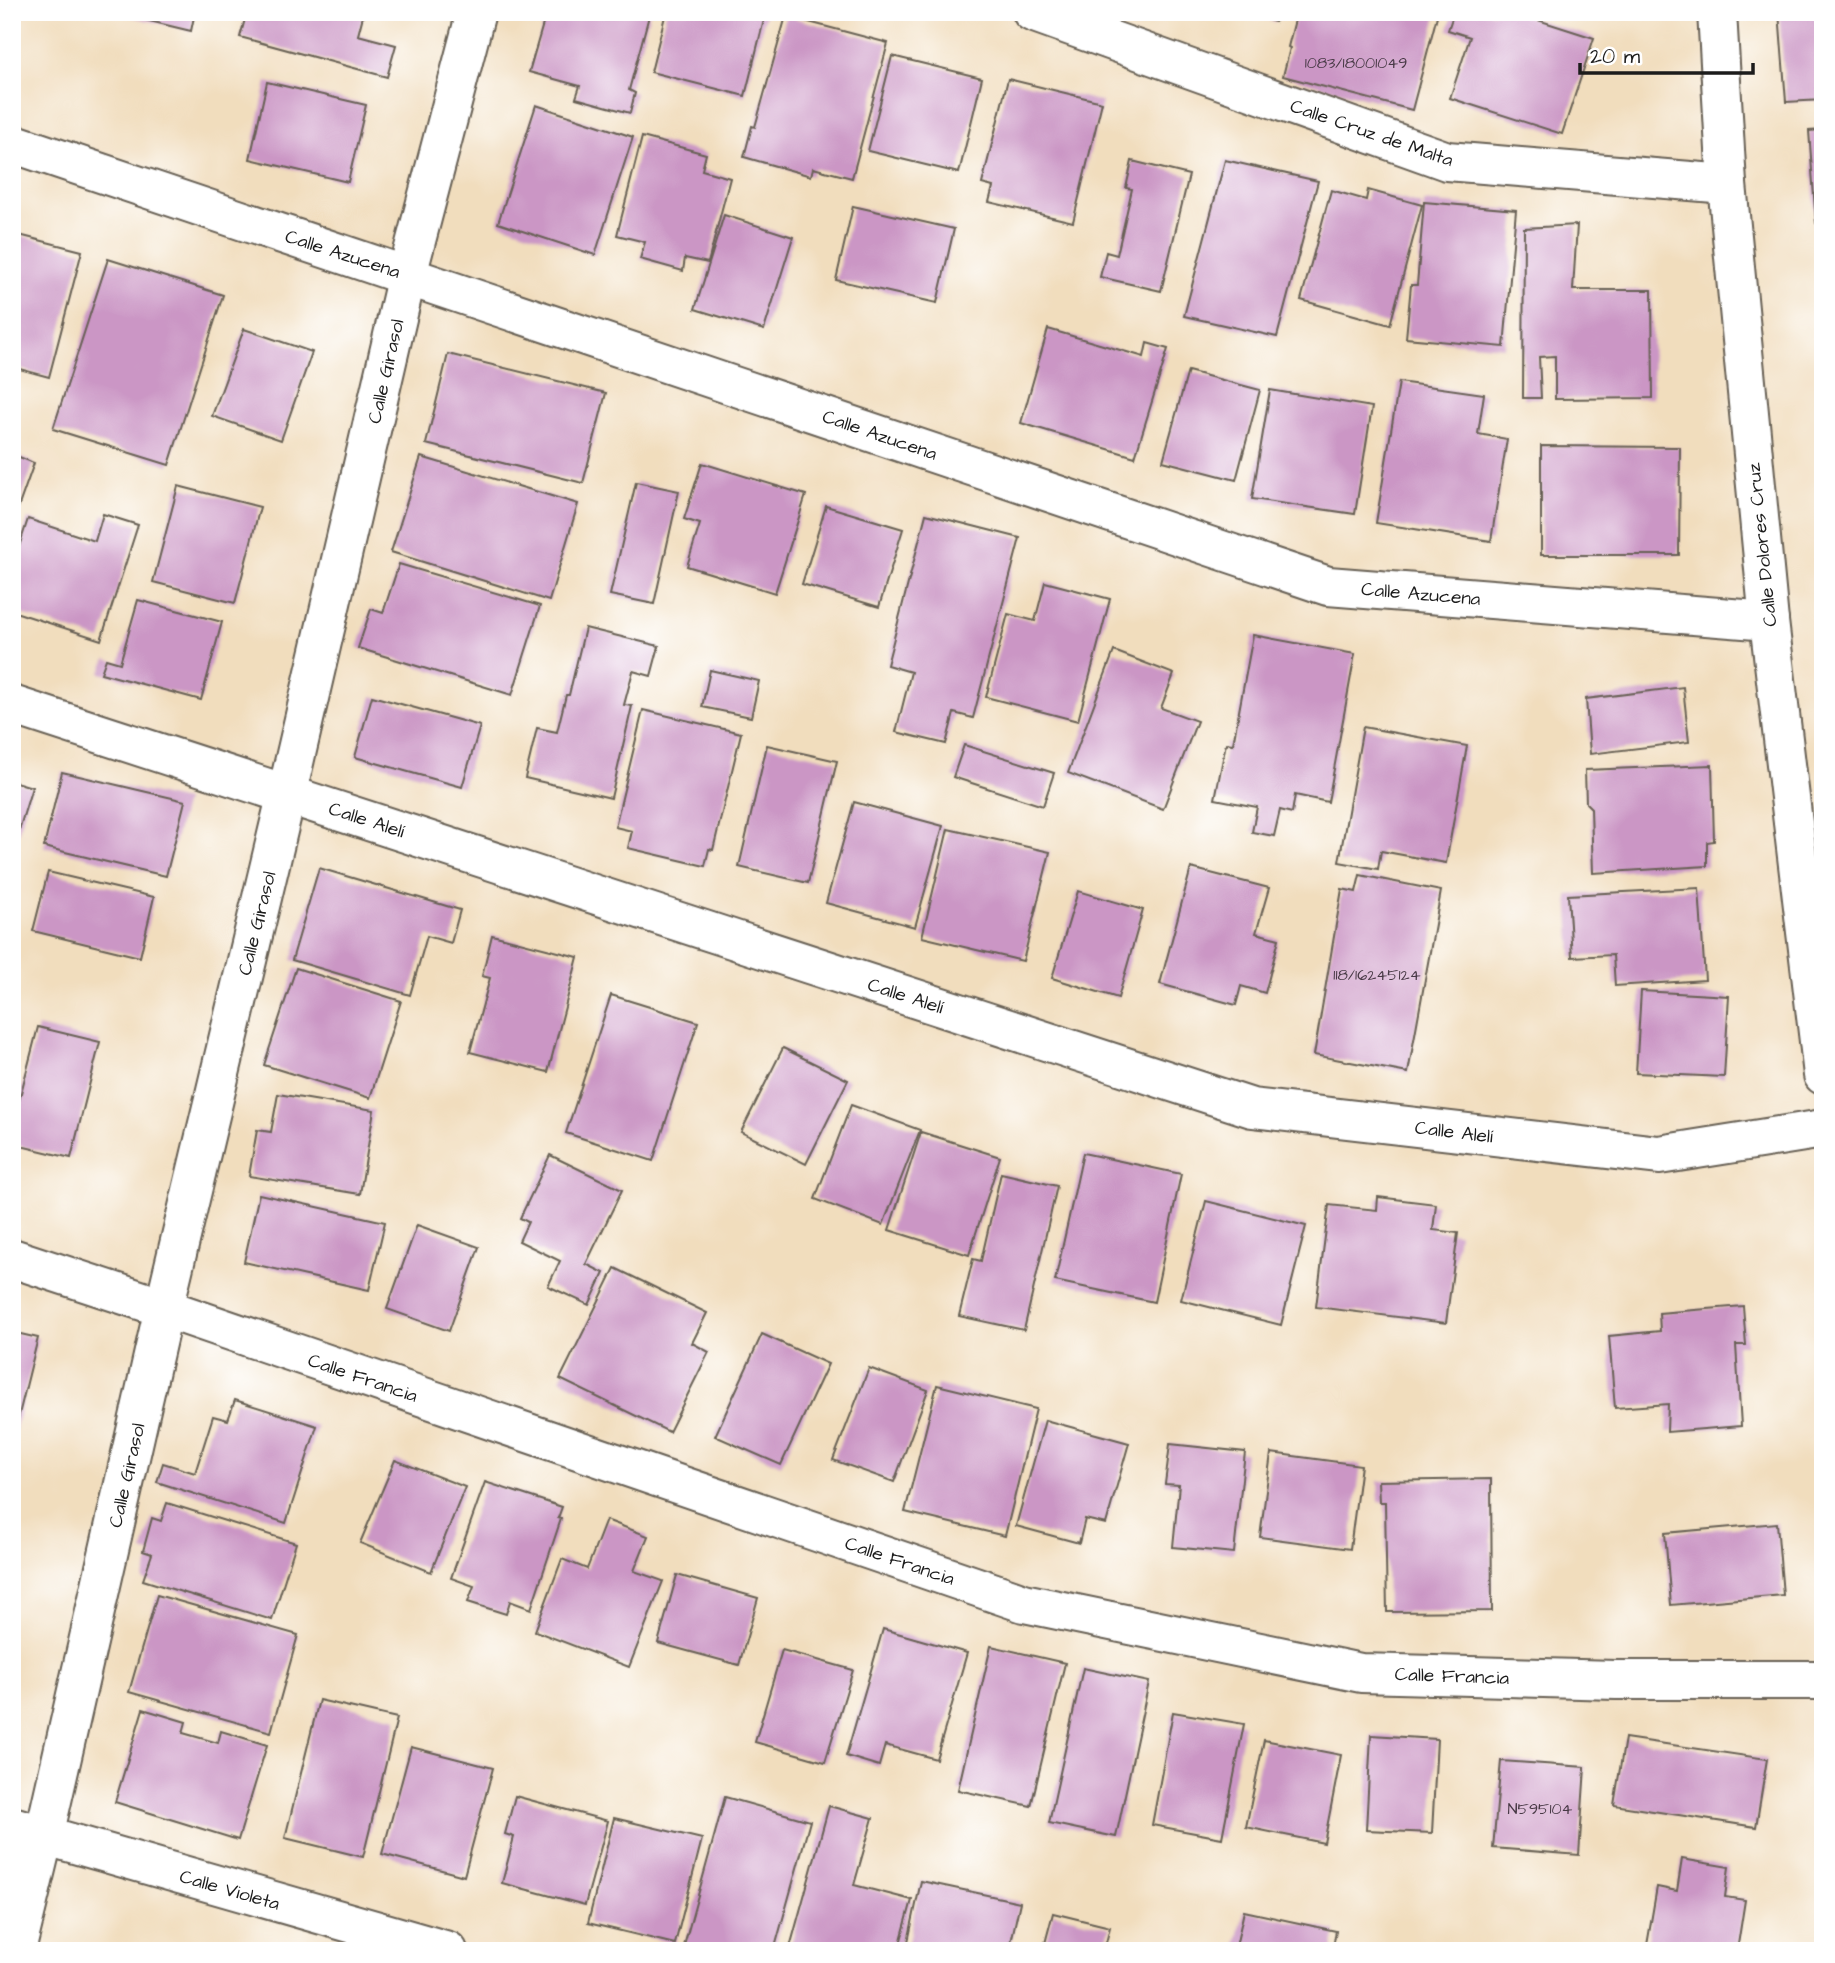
<svg xmlns="http://www.w3.org/2000/svg" width="1835" height="1963" font-family="'Architects Daughter',sans-serif">
<rect width="100%" height="100%" fill="#fff"/>
<filter id="ink" filterUnits="userSpaceOnUse"><feTurbulence type="fractalNoise" baseFrequency=".0143" numOctaves="2"/><feDisplacementMap in="SourceGraphic" scale="14" xChannelSelector="R" yChannelSelector="G"/><feConvolveMatrix kernelMatrix="1 2 1 2 8 2 1 2 1" color-interpolation-filters="sRGB"/></filter>
<filter id="wash" filterUnits="userSpaceOnUse"><feTurbulence type="fractalNoise" baseFrequency=".00686" numOctaves="4" result="noise"/><feDisplacementMap in="SourceGraphic" scale="28" xChannelSelector="R" yChannelSelector="G"/><feGaussianBlur stdDeviation="1.57" result="paint"/><feColorMatrix in="noise" values="0 0 0 0 0 0 0 0 0 0 0 0 0 0 0 0 0 1.4 0 .05"/><feComposite in="paint" operator="in"/></filter>
<g filter="url(#wash)">
<rect width="100%" height="100%" fill="#f1ddbd"/>
<g id="blocks">
<g fill="#cb96c5">
<polygon points="112,12 195,12 191,31"/>
<polygon points="247,12 364,12 358,35 396,45 387,77 240,37"/>
<polygon points="553,12 650,12 629,90 635,93 630,113 576,98 580,86 529,72 545,17 551,19"/>
<polygon points="666,12 766,12 745,96 651,72"/>
<polygon points="1240,12 1277,12 1275,22"/>
<polygon points="1297,12 1438,12 1412,110 1283,76 1290,48 1288,47"/>
<polygon points="1454,12 1513,12 1594,38 1562,134 1450,98 1470,37 1448,30"/>
<polygon points="1779,12 1823,12 1823,100 1786,102"/>
<polygon points="786,16 888,43 852,178 813,168 811,176 744,157 752,126 755,127"/>
<polygon points="892,56 982,78 959,173 868,151"/>
<polygon points="1008,79 1102,102 1073,222 989,202 993,187 982,184"/>
<polygon points="267,82 366,105 348,182 250,159"/>
<polygon points="536,105 633,137 595,255 498,223"/>
<polygon points="1823,130 1823,222 1816,223 1809,131"/>
<polygon points="642,137 706,154 702,170 730,178 708,263 685,258 683,271 640,259 645,242 617,235"/>
<polygon points="1225,160 1318,181 1277,337 1184,316"/>
<polygon points="1132,161 1189,175 1161,291 1100,277 1106,252 1117,255 1132,189 1126,188"/>
<polygon points="1331,190 1366,200 1368,190 1422,205 1390,325 1301,300"/>
<polygon points="1424,202 1516,210 1504,347 1406,338 1411,285 1417,285"/>
<polygon points="853,206 954,229 937,303 836,280"/>
<polygon points="724,215 793,237 764,330 695,309"/>
<polygon points="1577,225 1573,290 1652,290 1653,398 1555,399 1555,356 1539,357 1541,398 1523,398 1524,228"/>
<polygon points="19,235 82,251 49,377 12,367 12,258"/>
<polygon points="108,259 223,295 169,465 53,429"/>
<polygon points="244,329 312,352 281,440 212,416"/>
<polygon points="1048,329 1144,357 1147,343 1168,349 1135,457 1021,423"/>
<polygon points="448,354 606,393 583,483 426,444"/>
<polygon points="1188,371 1260,390 1236,480 1163,461"/>
<polygon points="1399,382 1484,394 1478,434 1507,439 1491,541 1376,523"/>
<polygon points="1270,390 1372,407 1355,514 1252,499"/>
<polygon points="1541,446 1680,447 1679,555 1541,555"/>
<polygon points="12,454 34,463 13,522 12,522"/>
<polygon points="421,457 578,504 549,601 391,552"/>
<polygon points="702,463 806,495 775,593 687,566 700,524 684,519"/>
<polygon points="636,482 679,491 654,604 610,595"/>
<polygon points="178,486 260,507 235,603 153,582"/>
<polygon points="826,506 903,529 879,607 802,584"/>
<polygon points="103,514 138,525 101,640 12,611 12,568 28,519 95,541"/>
<polygon points="926,514 1020,538 973,718 954,713 946,744 896,732 911,672 887,665"/>
<polygon points="399,564 540,606 512,695 358,648 371,609 383,613"/>
<polygon points="1045,582 1110,599 1078,721 986,697 1008,614 1035,621"/>
<polygon points="138,600 222,622 201,700 101,673 106,659 120,663"/>
<polygon points="585,628 659,646 651,676 633,671 624,705 632,706 611,798 525,778 537,728 557,732 566,695 569,695"/>
<polygon points="1253,635 1355,654 1328,802 1295,795 1292,813 1280,810 1274,836 1252,832 1257,807 1215,799 1226,743 1233,744"/>
<polygon points="1114,651 1174,674 1161,708 1197,721 1163,809 1068,773"/>
<polygon points="710,670 759,681 751,717 702,707"/>
<polygon points="1683,687 1689,742 1590,754 1586,699"/>
<polygon points="372,696 480,726 462,787 355,757"/>
<polygon points="643,710 741,733 713,850 709,849 705,866 628,848 632,831 615,827"/>
<polygon points="1363,727 1467,746 1446,863 1381,851 1378,869 1339,862"/>
<polygon points="767,745 837,761 808,883 739,867"/>
<polygon points="964,745 1054,773 1043,806 953,777"/>
<polygon points="1712,765 1714,841 1707,842 1707,866 1593,873 1591,808 1586,803 1585,770"/>
<polygon points="62,772 185,801 166,876 44,847"/>
<polygon points="12,781 32,787 13,850 12,849"/>
<polygon points="854,802 943,826 915,927 826,903"/>
<polygon points="948,829 1050,852 1023,961 922,937"/>
<polygon points="319,868 460,910 451,943 427,936 410,995 292,960"/>
<polygon points="1191,868 1269,888 1256,933 1279,939 1265,993 1241,986 1236,1005 1160,984"/>
<polygon points="48,872 154,897 140,957 33,931"/>
<polygon points="1360,875 1441,891 1408,1073 1314,1055 1342,889 1356,892"/>
<polygon points="1699,888 1705,980 1615,986 1613,955 1572,957 1568,895"/>
<polygon points="1078,891 1143,910 1118,998 1052,978"/>
<polygon points="492,935 578,957 548,1072 470,1052 490,978 482,976"/>
<polygon points="296,968 401,1001 370,1098 264,1065"/>
<polygon points="1641,991 1729,996 1724,1077 1636,1073"/>
<polygon points="611,995 698,1022 653,1161 566,1133"/>
<polygon points="38,1027 100,1042 71,1158 12,1144 12,1128"/>
<polygon points="783,1048 848,1080 806,1164 741,1132"/>
<polygon points="278,1094 374,1110 360,1194 249,1176 257,1130 271,1132"/>
<polygon points="851,1105 920,1130 883,1225 815,1199"/>
<polygon points="921,1132 1000,1157 969,1255 889,1230"/>
<polygon points="1083,1153 1181,1174 1154,1302 1055,1281"/>
<polygon points="550,1155 622,1190 586,1264 604,1273 589,1305 548,1286 560,1261 519,1241 528,1222 520,1218"/>
<polygon points="1001,1173 1057,1186 1024,1330 959,1316 973,1259 981,1261"/>
<polygon points="259,1194 385,1222 369,1290 244,1262"/>
<polygon points="1378,1197 1436,1204 1433,1230 1458,1233 1446,1323 1316,1307 1329,1205 1377,1210"/>
<polygon points="1206,1201 1306,1226 1281,1325 1181,1300"/>
<polygon points="417,1225 479,1247 449,1331 387,1309"/>
<polygon points="615,1268 707,1313 692,1343 709,1352 669,1432 560,1379"/>
<polygon points="1743,1306 1746,1345 1736,1345 1741,1426 1667,1432 1668,1404 1615,1408 1609,1336 1660,1331 1659,1313"/>
<polygon points="12,1332 38,1338 13,1439 12,1439"/>
<polygon points="762,1334 828,1364 781,1465 715,1436"/>
<polygon points="869,1368 928,1390 894,1482 833,1460"/>
<polygon points="937,1385 1036,1409 1005,1536 905,1512"/>
<polygon points="235,1400 317,1426 286,1523 157,1482 163,1463 195,1473 213,1416 228,1420"/>
<polygon points="1045,1420 1129,1443 1106,1524 1085,1519 1079,1543 1016,1526"/>
<polygon points="1170,1444 1245,1452 1234,1553 1173,1547 1179,1485 1165,1484"/>
<polygon points="1271,1453 1361,1465 1350,1549 1260,1537"/>
<polygon points="395,1460 465,1487 431,1572 360,1543"/>
<polygon points="1491,1479 1492,1611 1387,1612 1385,1502 1379,1502 1378,1481"/>
<polygon points="485,1482 562,1507 558,1518 561,1519 531,1609 510,1601 506,1614 468,1602 474,1586 451,1578"/>
<polygon points="167,1503 296,1543 272,1620 143,1580 152,1554 143,1551 152,1518 161,1521"/>
<polygon points="606,1520 648,1536 634,1571 663,1581 629,1667 535,1631 562,1559 587,1569"/>
<polygon points="1777,1523 1783,1595 1671,1605 1665,1533"/>
<polygon points="677,1575 758,1598 739,1665 658,1643"/>
<polygon points="157,1595 298,1635 271,1732 129,1692"/>
<polygon points="883,1629 967,1653 936,1759 885,1745 879,1766 846,1756"/>
<polygon points="991,1646 1065,1663 1031,1806 958,1790"/>
<polygon points="782,1650 853,1670 825,1762 755,1742"/>
<polygon points="1083,1668 1149,1682 1116,1837 1049,1823"/>
<polygon points="319,1700 397,1718 363,1857 285,1838"/>
<polygon points="143,1709 186,1722 183,1733 218,1743 221,1731 267,1745 238,1840 115,1802"/>
<polygon points="1173,1712 1244,1724 1222,1838 1152,1825"/>
<polygon points="1371,1735 1437,1739 1432,1833 1366,1830"/>
<polygon points="1625,1738 1767,1759 1756,1827 1614,1805"/>
<polygon points="1264,1740 1341,1755 1324,1843 1246,1827"/>
<polygon points="411,1747 493,1768 464,1876 382,1854"/>
<polygon points="1501,1761 1585,1767 1579,1855 1493,1848"/>
<polygon points="515,1796 608,1821 585,1905 502,1883 514,1837 505,1834"/>
<polygon points="725,1797 810,1821 774,1951 702,1951 684,1946"/>
<polygon points="829,1806 873,1818 854,1885 912,1900 898,1951 789,1951"/>
<polygon points="614,1818 702,1839 675,1944 588,1923"/>
<polygon points="1682,1859 1729,1867 1725,1897 1745,1900 1737,1951 1646,1951 1657,1887 1677,1891"/>
<polygon points="921,1881 1020,1902 1009,1951 906,1951"/>
<polygon points="1244,1911 1336,1931 1332,1951 1235,1951"/>
<polygon points="1053,1913 1110,1927 1104,1951 1043,1951"/>
</g>
</g>
</g>
<g filter="url(#ink)">
<use href="#blocks" fill-opacity="0" stroke="#676054" stroke-width="2"/>
<g fill="none" stroke-linecap="round" stroke-linejoin="round">
<defs>
<g id="minor">
<polyline points="1032,12 1447,161 1727,184"/>
<polyline points="1717,12 1727,184 1769,621 1823,1075"/>
<polyline points="12,143 1328,586 1769,621"/>
<polyline points="12,705 1252,1108 1659,1155 1823,1129"/>
<polyline points="12,1258 164,1308 1024,1603 1361,1673 1616,1680 1823,1680"/>
<polyline points="12,1826 448,1951"/>
<polyline points="16,1951 44,1836 164,1308 287,793 407,275 476,12"/>
</g>
</defs>
<use href="#minor" stroke="#676054" stroke-width="42"/>
<use href="#minor" stroke="#fff" stroke-width="38"/>
</g>
</g>
<g text-anchor="middle" stroke-width="5" stroke-linejoin="round" paint-order="stroke">
<g font-size="16" fill="#483a46">
<text x="1356" y="68">1083/18001049</text>
<text x="1377" y="980">118/16245124</text>
<text x="1540" y="1814">N595104</text>
</g>
<g font-size="19" fill="#1c1c1c" stroke="#fff">
<text transform="translate(1372 132) rotate(19)" y="7">Calle Cruz de Malta</text>
<text transform="translate(343 253) rotate(18)" y="7">Calle Azucena</text>
<text transform="translate(385 371) rotate(-77)" y="7">Calle Girasol</text>
<text transform="translate(880 434) rotate(19)" y="7">Calle Azucena</text>
<text transform="translate(1761 545) rotate(-96)" y="7">Calle Dolores Cruz</text>
<text transform="translate(1421 593) rotate(5)" y="7">Calle Azucena</text>
<text transform="translate(367 819) rotate(18)" y="7">Calle Alelí</text>
<text transform="translate(256 923) rotate(-76)" y="7">Calle Girasol</text>
<text transform="translate(906 995) rotate(18)" y="7">Calle Alelí</text>
<text transform="translate(1454 1131) rotate(7)" y="7">Calle Alelí</text>
<text transform="translate(363 1377) rotate(19)" y="7">Calle Francia</text>
<text transform="translate(126 1475) rotate(-77)" y="7">Calle Girasol</text>
<text transform="translate(900 1560) rotate(19)" y="7">Calle Francia</text>
<text transform="translate(1452 1675) rotate(2)" y="7">Calle Francia</text>
<text transform="translate(230 1889) rotate(16)" y="7">Calle Violeta</text>
</g>
</g>
<rect width="1835" height="1963" fill="none" stroke="#fff" stroke-width="42"/>
<path d="M1580 63v10h173v-10" fill="none" stroke="#1c1c1c" stroke-width="3.5"/>
<text x="1590" y="63" font-size="21" fill="#1c1c1c" stroke="#ffffff" stroke-width="5" paint-order="stroke">20 m</text>
</svg>
